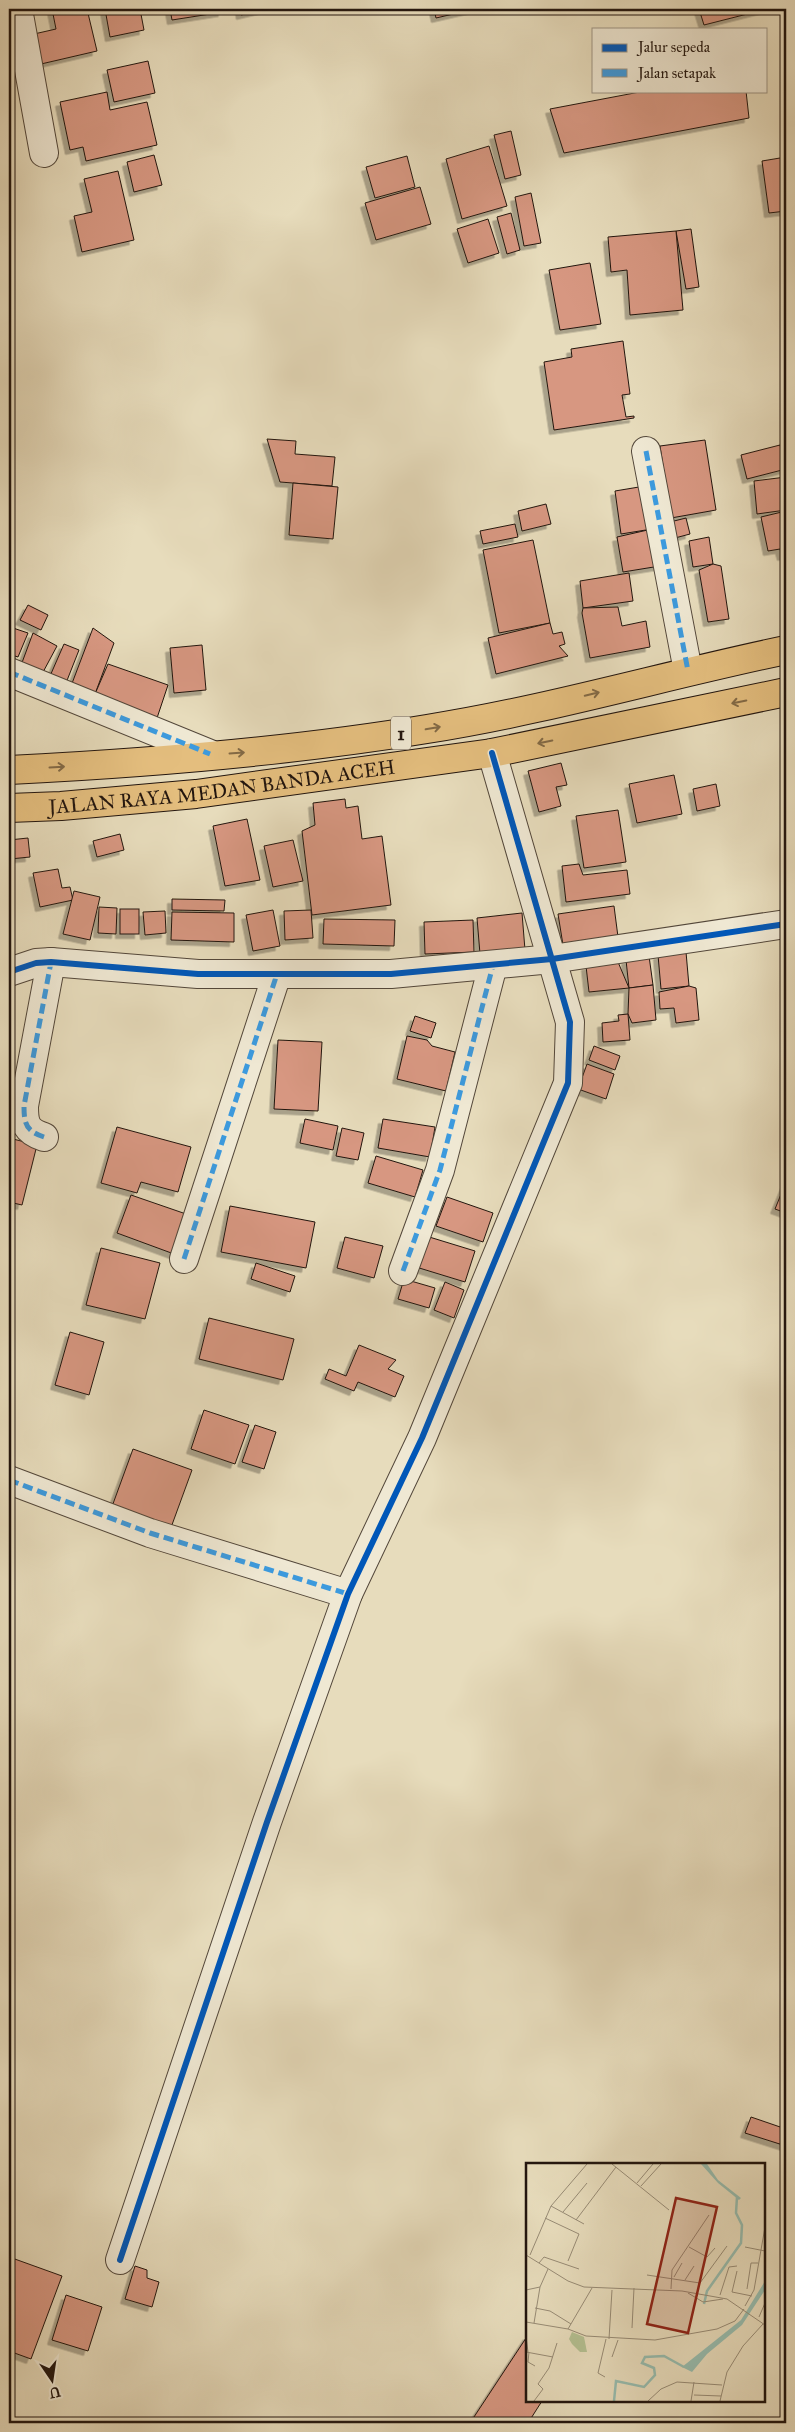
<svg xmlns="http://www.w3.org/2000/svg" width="795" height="2432" font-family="'IM FELL Great Primer',serif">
<defs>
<filter id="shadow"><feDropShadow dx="-4.5" dy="4.5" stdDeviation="0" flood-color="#0004"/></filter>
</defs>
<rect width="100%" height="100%" fill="#e7dcbc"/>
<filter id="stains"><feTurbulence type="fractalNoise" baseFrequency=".004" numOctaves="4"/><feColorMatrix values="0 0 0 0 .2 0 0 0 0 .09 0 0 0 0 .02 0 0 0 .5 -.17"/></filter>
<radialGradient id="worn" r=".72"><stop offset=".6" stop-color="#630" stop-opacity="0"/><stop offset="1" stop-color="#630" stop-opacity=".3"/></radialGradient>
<g fill="#d79781" stroke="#22150e" filter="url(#shadow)">
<polygon points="52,9 87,9 97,51 41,64 34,34 56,29"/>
<polygon points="105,9 140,9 144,30 110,37"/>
<polygon points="170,9 222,9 223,12 172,20"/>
<polygon points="240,9 266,9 241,15"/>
<polygon points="434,9 475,9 436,18"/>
<polygon points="699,9 767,9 704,25"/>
<polygon points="148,61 155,93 114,102 107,70"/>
<polygon points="9,83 13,100 9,105"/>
<polygon points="645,91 746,91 749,118 564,153 550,109"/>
<polygon points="107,92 110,110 147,102 157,145 86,161 83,147 70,150 60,102"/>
<polygon points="511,131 521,175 505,179 494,135"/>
<polygon points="489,146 507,206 462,219 446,159"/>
<polygon points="154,155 162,185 134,192 127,162"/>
<polygon points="407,156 415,187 375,198 366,167"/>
<polygon points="786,157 786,211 769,213 762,161"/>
<polygon points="118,171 134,240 82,252 74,216 92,212 84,179"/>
<polygon points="420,187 431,224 376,240 365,203"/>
<polygon points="531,193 541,243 524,246 515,197"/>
<polygon points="511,213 520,250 507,254 497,217"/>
<polygon points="488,219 499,253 468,263 457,229"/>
<polygon points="691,229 699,287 686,289 676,231"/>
<polygon points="676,231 683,310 630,315 627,270 611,272 608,237"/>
<polygon points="590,263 601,324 560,330 549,270"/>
<polygon points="623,341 630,394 622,395 626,417 634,416 634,418 554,430 544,362 572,357 571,349"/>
<polygon points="267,439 296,441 295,454 335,457 332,486 280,482"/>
<polygon points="705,440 716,510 671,518 660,446"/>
<polygon points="780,445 786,469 747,479 741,455"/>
<polygon points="786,477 786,510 757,514 754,481"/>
<polygon points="293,483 338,487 333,539 289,535"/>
<polygon points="645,486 652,529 621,534 615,491"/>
<polygon points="546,504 551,524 522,531 518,511"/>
<polygon points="786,511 786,555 782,556 780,549 768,551 761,517"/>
<polygon points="686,518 690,534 675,538 670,522"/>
<polygon points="515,524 518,537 483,544 480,531"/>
<polygon points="652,529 660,566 623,572 617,537"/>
<polygon points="709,537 713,564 693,567 689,541"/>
<polygon points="533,540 550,623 499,633 483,550"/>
<polygon points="713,564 721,566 729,619 708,622 699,570"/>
<polygon points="629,573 633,601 583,608 580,581"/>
<polygon points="28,605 48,615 41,630 20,620"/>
<polygon points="618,607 622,626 646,621 650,647 590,658 582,613 583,608"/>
<polygon points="550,623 553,634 562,632 565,644 559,646 568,656 496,674 488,638"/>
<polygon points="13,628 28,633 18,657 9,654 9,639"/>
<polygon points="93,628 114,643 95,694 71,686"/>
<polygon points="33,633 57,646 42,674 20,668"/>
<polygon points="64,644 79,650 66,683 50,676"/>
<polygon points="202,645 206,690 174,693 170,648"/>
<polygon points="108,664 168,685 157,718 95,694"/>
<polygon points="9,685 14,687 12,721 9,722"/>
<polygon points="561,763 567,785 556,787 561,806 539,812 528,771"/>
<polygon points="674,775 682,814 637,823 629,784"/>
<polygon points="716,784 720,806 697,811 693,789"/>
<polygon points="345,799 346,808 358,806 362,839 382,836 391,905 312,915 302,831 315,825 313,803"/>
<polygon points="618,810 626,862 584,868 576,816"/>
<polygon points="247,819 260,880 225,886 213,826"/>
<polygon points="120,834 124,850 97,857 93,841"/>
<polygon points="28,838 30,857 10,859 9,840"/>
<polygon points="293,840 303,881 273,887 264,846"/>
<polygon points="579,864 583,875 627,870 630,894 566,902 562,866"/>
<polygon points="58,869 62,888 70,887 73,900 40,907 33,873"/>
<polygon points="74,891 100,897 90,940 63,934"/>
<polygon points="172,899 225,900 224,911 172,910"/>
<polygon points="614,906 618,937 563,945 558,914"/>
<polygon points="99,907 117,908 116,934 98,933"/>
<rect x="120" y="909" width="19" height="25"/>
<polygon points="273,910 280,946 253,951 246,915"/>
<polygon points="311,910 313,938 285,940 284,911"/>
<polygon points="165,911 166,933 145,935 143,912"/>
<polygon points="172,912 234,913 234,942 171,940"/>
<polygon points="522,913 525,950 480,954 477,918"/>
<polygon points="324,919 395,920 394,946 323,944"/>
<polygon points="473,920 474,952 425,954 424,922"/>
<polygon points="686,952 689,986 661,989 658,955"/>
<polygon points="649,956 653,985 629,988 626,960"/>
<polygon points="618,962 629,988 589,992 586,966"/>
<polygon points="653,985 656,1020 632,1023 628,1014 629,988"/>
<polygon points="689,986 696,988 699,1020 676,1023 674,1008 660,1009 659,992"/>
<polygon points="628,1014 630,1040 603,1042 602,1023 619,1021 618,1015"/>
<polygon points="415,1016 436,1023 431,1038 410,1031"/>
<polygon points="407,1036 427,1040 432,1046 455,1052 446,1091 397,1079"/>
<polygon points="278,1040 322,1042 318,1111 274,1109"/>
<polygon points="594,1046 620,1056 615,1070 589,1060"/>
<polygon points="587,1064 614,1074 606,1099 578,1089"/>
<polygon points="305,1119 338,1126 333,1150 300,1143"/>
<polygon points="383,1119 435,1127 430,1157 378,1148"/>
<polygon points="117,1127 191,1147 178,1192 141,1182 137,1193 101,1183"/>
<polygon points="342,1128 364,1133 358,1160 336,1156"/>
<polygon points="9,1138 37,1145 22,1205 9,1202"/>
<polygon points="376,1156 423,1170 415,1197 368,1183"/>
<polygon points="786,1182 786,1213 775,1209"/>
<polygon points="131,1195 189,1215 174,1254 117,1233"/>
<polygon points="447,1197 493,1213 483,1242 436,1226"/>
<polygon points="230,1206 315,1222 306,1268 221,1252"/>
<polygon points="426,1236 475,1251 465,1282 416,1267"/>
<polygon points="345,1237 383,1246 374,1278 337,1268"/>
<polygon points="101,1248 160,1263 145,1319 86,1305"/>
<polygon points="256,1263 295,1276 290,1292 251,1279"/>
<polygon points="404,1279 435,1288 429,1308 398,1299"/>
<polygon points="445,1282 464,1290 454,1318 434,1310"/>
<polygon points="209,1318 294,1339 283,1380 199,1359"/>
<polygon points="70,1332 104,1342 89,1395 55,1385"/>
<polygon points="359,1345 396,1360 388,1369 404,1376 395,1397 358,1382 354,1391 325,1379 329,1369 346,1376"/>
<polygon points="204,1410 249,1425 235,1464 191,1449"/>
<polygon points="255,1425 276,1432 264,1469 242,1462"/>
<polygon points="133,1449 192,1470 169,1533 110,1512"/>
<polygon points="751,2117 786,2129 786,2146 745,2133"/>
<polygon points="12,2258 62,2276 31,2359 9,2351 9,2268"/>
<polygon points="135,2266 147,2270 147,2278 159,2282 152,2307 125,2299"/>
<polygon points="66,2295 102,2307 88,2351 52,2340"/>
<polygon points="528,2335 528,2401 542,2401 528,2423 470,2423"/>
</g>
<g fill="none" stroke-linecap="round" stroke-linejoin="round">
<defs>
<g id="minor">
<polyline points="18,9 44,153"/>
<polyline points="646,451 688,671"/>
<polyline points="9,672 210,754"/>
<polyline points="9,972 36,963 51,962 198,974 391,974 552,959 786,924"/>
<path d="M44 1137C26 1131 24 1124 24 1106L51 962"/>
<polyline points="184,1259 277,974"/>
<polyline points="403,1271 440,1170 493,965"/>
<polyline points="9,1480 150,1533 348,1594"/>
<polyline points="120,2260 267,1822 348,1594 422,1438 568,1083 570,1022 492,753"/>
</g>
<g id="highway">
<path d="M9 770C148 763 288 752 427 729 548 710 666 675 786 650"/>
<path id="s1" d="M9 808 61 806 196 794 492 753 786 692"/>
</g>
</defs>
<use href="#minor" stroke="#53473a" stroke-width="30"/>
<use href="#highway" stroke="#22150e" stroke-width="30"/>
<use href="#minor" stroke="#efe8d3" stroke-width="28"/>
<use href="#highway" stroke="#e4be7e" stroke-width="28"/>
<g stroke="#3c9ade" stroke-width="5" stroke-dasharray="10 5" stroke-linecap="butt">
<polyline points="646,451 688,671"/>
<polyline points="9,672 210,754"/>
<path d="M44 1137C26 1131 24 1124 24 1106L51 962"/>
<polyline points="184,1259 277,974"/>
<polyline points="403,1271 440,1170 493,965"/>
<polyline points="9,1480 150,1533 348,1594"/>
</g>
<defs>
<g id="cycleway">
<polyline points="9,972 36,963 51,962 198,974 391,974 552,959 786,924"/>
<polyline points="120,2260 267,1822 348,1594 422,1438 568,1083 570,1022 492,753"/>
</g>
</defs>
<use href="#cycleway" stroke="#efe8d3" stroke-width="9"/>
<use href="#cycleway" stroke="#0057b8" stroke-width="6"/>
</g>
<defs><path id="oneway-shaft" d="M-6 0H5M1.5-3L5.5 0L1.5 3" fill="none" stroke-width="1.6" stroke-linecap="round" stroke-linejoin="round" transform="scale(1.25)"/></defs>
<g stroke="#836a46">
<use href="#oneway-shaft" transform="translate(592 694) rotate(-14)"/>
<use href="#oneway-shaft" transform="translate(739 702) rotate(168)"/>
<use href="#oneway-shaft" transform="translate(433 728) rotate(-10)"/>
<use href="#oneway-shaft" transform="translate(545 742) rotate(168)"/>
<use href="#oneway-shaft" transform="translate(237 753) rotate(-4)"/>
<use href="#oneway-shaft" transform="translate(57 767) rotate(-3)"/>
</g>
<g text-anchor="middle" stroke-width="4.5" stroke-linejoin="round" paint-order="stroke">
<rect fill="#efe8d3" stroke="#605449" stroke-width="1" x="391" y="716.5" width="20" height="33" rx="4"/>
<g font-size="19" font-weight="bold" fill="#22150e">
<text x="401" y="740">1</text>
</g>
<g font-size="20" fill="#22150e" stroke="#efe8d3">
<text dy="7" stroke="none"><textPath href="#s1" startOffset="214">JALAN RAYA MEDAN BANDA ACEH</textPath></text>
</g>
</g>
<g transform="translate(526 2163)">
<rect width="239" height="239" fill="#e7dcbc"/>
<path d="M46 169 58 174 61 189H54L46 181 43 176Z" fill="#b4c092"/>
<path d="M175 1H181L192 17 215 35 213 37 192 20ZM239 118V127L216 162 181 191 166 209 156 204 215 157Z" fill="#97bcae"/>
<path fill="none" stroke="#97bcae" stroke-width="2.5" d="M178 141 181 128 215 80 216 62 210 50 211 34M88 238 90 218 118 224 129 212 128 205 116 200 119 194 138 193 158 204"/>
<path fill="none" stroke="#988c76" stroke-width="1" d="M86 1 143 47M111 20 127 1M115 23 135 1M25 43 58 61M37 49 61 20M19 55 53 71 42 98M50 57 90 4M163 84 181 94 189 85M219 84 239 88M0 92 42 118 58 124 156 128 201 136 239 162M4 92 25 43 61 1M13 100 18 94 53 106M211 108 206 129 226 133M121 112 174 120 201 83M148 114 156 100M159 117 168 103M145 126 146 107 183 52M221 126 225 100H232M0 127 14 124 22 106M162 130 177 139 197 136M194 132 203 104 211 103M219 143 228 127 239 64M9 145 24 148 45 161M233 154 239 140M0 159 42 166 60 173 129 177 191 166 209 158 218 146M8 160 14 124M106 165 108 125M42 166 66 125M0 174 2 189M83 176 86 127M0 189 27 194M3 189 2 199 9 203M86 194 92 177M79 214 72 210 80 176M168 232 195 233M8 238 17 226 12 221 23 205 31 180M122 238 135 226 151 219 196 222M165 238 168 219M194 238 201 209 217 183 237 161"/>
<path fill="#8f2418" fill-opacity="0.15" stroke="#8f2418" stroke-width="2.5" d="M150 35 191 44 162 170 121 161Z"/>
<rect width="239" height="239" fill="none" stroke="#22150e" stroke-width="2.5"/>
</g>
<rect width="795" height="2432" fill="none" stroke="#e7dcbc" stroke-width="30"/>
<rect x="10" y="10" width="775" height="2412" fill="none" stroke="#22150e" stroke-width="2.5"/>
<rect x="15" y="15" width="765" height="2402" fill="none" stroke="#22150e"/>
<rect x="592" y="28" width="175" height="65" fill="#efe8d3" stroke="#9d9484"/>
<rect x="602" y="44" width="25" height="8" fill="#0057b8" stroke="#9d9484"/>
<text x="638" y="52" font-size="15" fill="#22150e">Jalur sepeda</text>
<rect x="602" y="69" width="25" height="8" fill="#3c9ade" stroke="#9d9484"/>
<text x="638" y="78" font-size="15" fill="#22150e">Jalan setapak</text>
<g transform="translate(52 2380) rotate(167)" stroke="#efe8d3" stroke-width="4" paint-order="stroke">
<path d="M0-4L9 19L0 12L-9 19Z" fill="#22150e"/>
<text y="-8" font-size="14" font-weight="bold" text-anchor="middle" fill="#22150e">U</text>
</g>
<rect width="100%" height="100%" filter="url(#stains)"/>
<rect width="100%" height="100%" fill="url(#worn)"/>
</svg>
